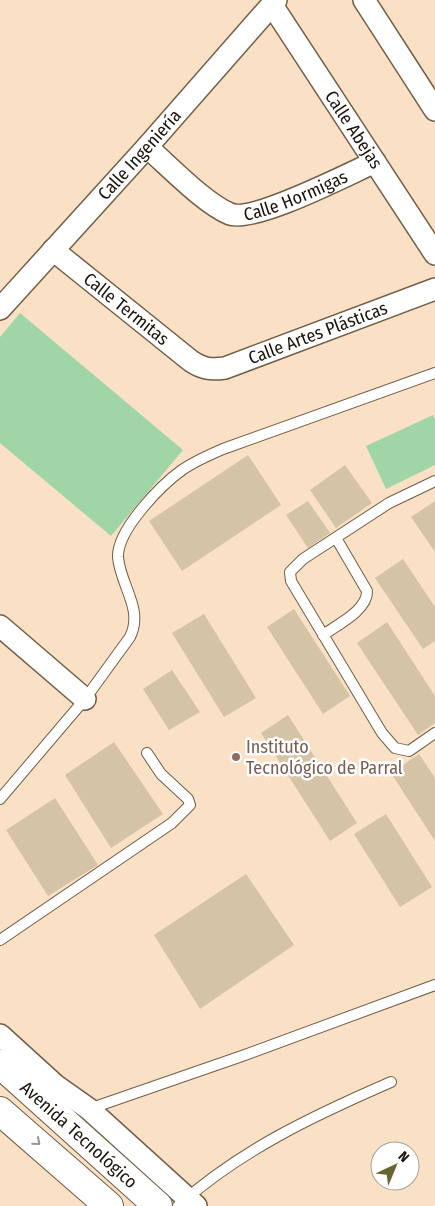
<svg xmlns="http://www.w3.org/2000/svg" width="435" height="1206" font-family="'Fira Sans Condensed',sans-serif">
<rect width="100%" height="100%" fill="#fae1c6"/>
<g fill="#a0d5a7">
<polygon points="20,313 183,450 111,536 0,443 0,337"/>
<polygon points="433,415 435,419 435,465 386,489 366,446"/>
</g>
<g fill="#d5c3a6">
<polygon points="248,455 281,505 182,571 149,521"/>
<polygon points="345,465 372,503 336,528 310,490"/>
<polygon points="308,501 330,533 308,548 286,515"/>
<polygon points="435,501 435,552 411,517"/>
<polygon points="403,559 435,607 435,641 423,649 375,578"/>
<polygon points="294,609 350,696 323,714 267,627"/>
<polygon points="204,614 256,698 224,717 172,633"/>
<polygon points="387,622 435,696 435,723 418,735 357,643"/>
<polygon points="172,670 200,712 169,730 143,689"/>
<polygon points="288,715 357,823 330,841 261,733"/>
<polygon points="114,742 163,814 111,848 65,775"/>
<polygon points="419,754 435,778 435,841 391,773"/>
<polygon points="55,798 98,865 48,896 6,830"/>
<polygon points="386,814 432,887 400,907 354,834"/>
<polygon points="246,874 294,945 200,1009 154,935"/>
</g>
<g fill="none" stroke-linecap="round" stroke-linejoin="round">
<defs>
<g id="service">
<polyline points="435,481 389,503 303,559 290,572 291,581 382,733 395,748 409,751 435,733"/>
<path d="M323 635C337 625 368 610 367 591L336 538"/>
<path d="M0 799 85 699 130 637C144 609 120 585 118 557 117 530 161 485 182 470 195 461 209 455 223 449L435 373"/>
<polyline points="0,940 172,823 190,805 188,799 161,774 147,753"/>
<polyline points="89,1109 242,1056 435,985"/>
<path d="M178 1206C240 1150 315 1115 391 1082"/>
</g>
<g id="minor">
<polyline points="364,0 435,110"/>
<path id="s1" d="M272 5 435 254"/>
<path id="s2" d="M147 147C169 166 205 204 230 214 254 223 348 174 375 162"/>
<path id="s3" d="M53 250 191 361C203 369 211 370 225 368L435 289"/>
<path id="s4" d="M0 309 147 147 276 0"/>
<polyline points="0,626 85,699"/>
<polyline points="0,1035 55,1085 89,1109 196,1206"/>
</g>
<g id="secondary">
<path id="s5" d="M0 1064 158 1206"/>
<polyline points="0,1111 109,1206"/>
</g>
</defs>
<use href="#service" stroke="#735e46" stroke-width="12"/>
<use href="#minor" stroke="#735e46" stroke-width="24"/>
<use href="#secondary" stroke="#735e46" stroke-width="30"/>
<use href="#service" stroke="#fff" stroke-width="10"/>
<use href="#minor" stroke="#fff" stroke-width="21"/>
<use href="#secondary" stroke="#fff" stroke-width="28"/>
</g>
<defs><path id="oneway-chevron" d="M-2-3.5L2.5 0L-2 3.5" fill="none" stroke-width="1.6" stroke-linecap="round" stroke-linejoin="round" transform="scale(1.25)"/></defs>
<use stroke="#999591" href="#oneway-chevron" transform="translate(37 1142) rotate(41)"/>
<circle fill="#8d6e63" stroke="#fff" stroke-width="2" cx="236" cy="757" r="5"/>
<g text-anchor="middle" stroke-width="5" stroke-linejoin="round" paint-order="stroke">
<g font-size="18" fill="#1c130a" stroke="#fff">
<text dy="6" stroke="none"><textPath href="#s1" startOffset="149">Calle Abejas</textPath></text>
<text dy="6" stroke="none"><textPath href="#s4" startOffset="208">Calle Ingeniería</textPath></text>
<text dy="6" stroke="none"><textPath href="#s2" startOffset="176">Calle Hormigas</textPath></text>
<text dy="6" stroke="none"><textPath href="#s3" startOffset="94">Calle Termitas</textPath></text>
<text dy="6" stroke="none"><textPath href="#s3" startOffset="312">Calle Artes Plásticas</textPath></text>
<text dy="6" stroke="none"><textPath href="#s5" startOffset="106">Avenida Tecnológico</textPath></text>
</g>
<g font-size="18" fill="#785e54" stroke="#fff" text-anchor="start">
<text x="246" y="753">Instituto<tspan x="246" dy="21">Tecnológico de Parral</tspan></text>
</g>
</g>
<g transform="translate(395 1166) rotate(44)"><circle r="24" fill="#ffffff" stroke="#a4a19d"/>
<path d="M0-4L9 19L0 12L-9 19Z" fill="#656531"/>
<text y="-8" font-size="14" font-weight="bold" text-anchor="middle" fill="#1c130a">N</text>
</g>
</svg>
